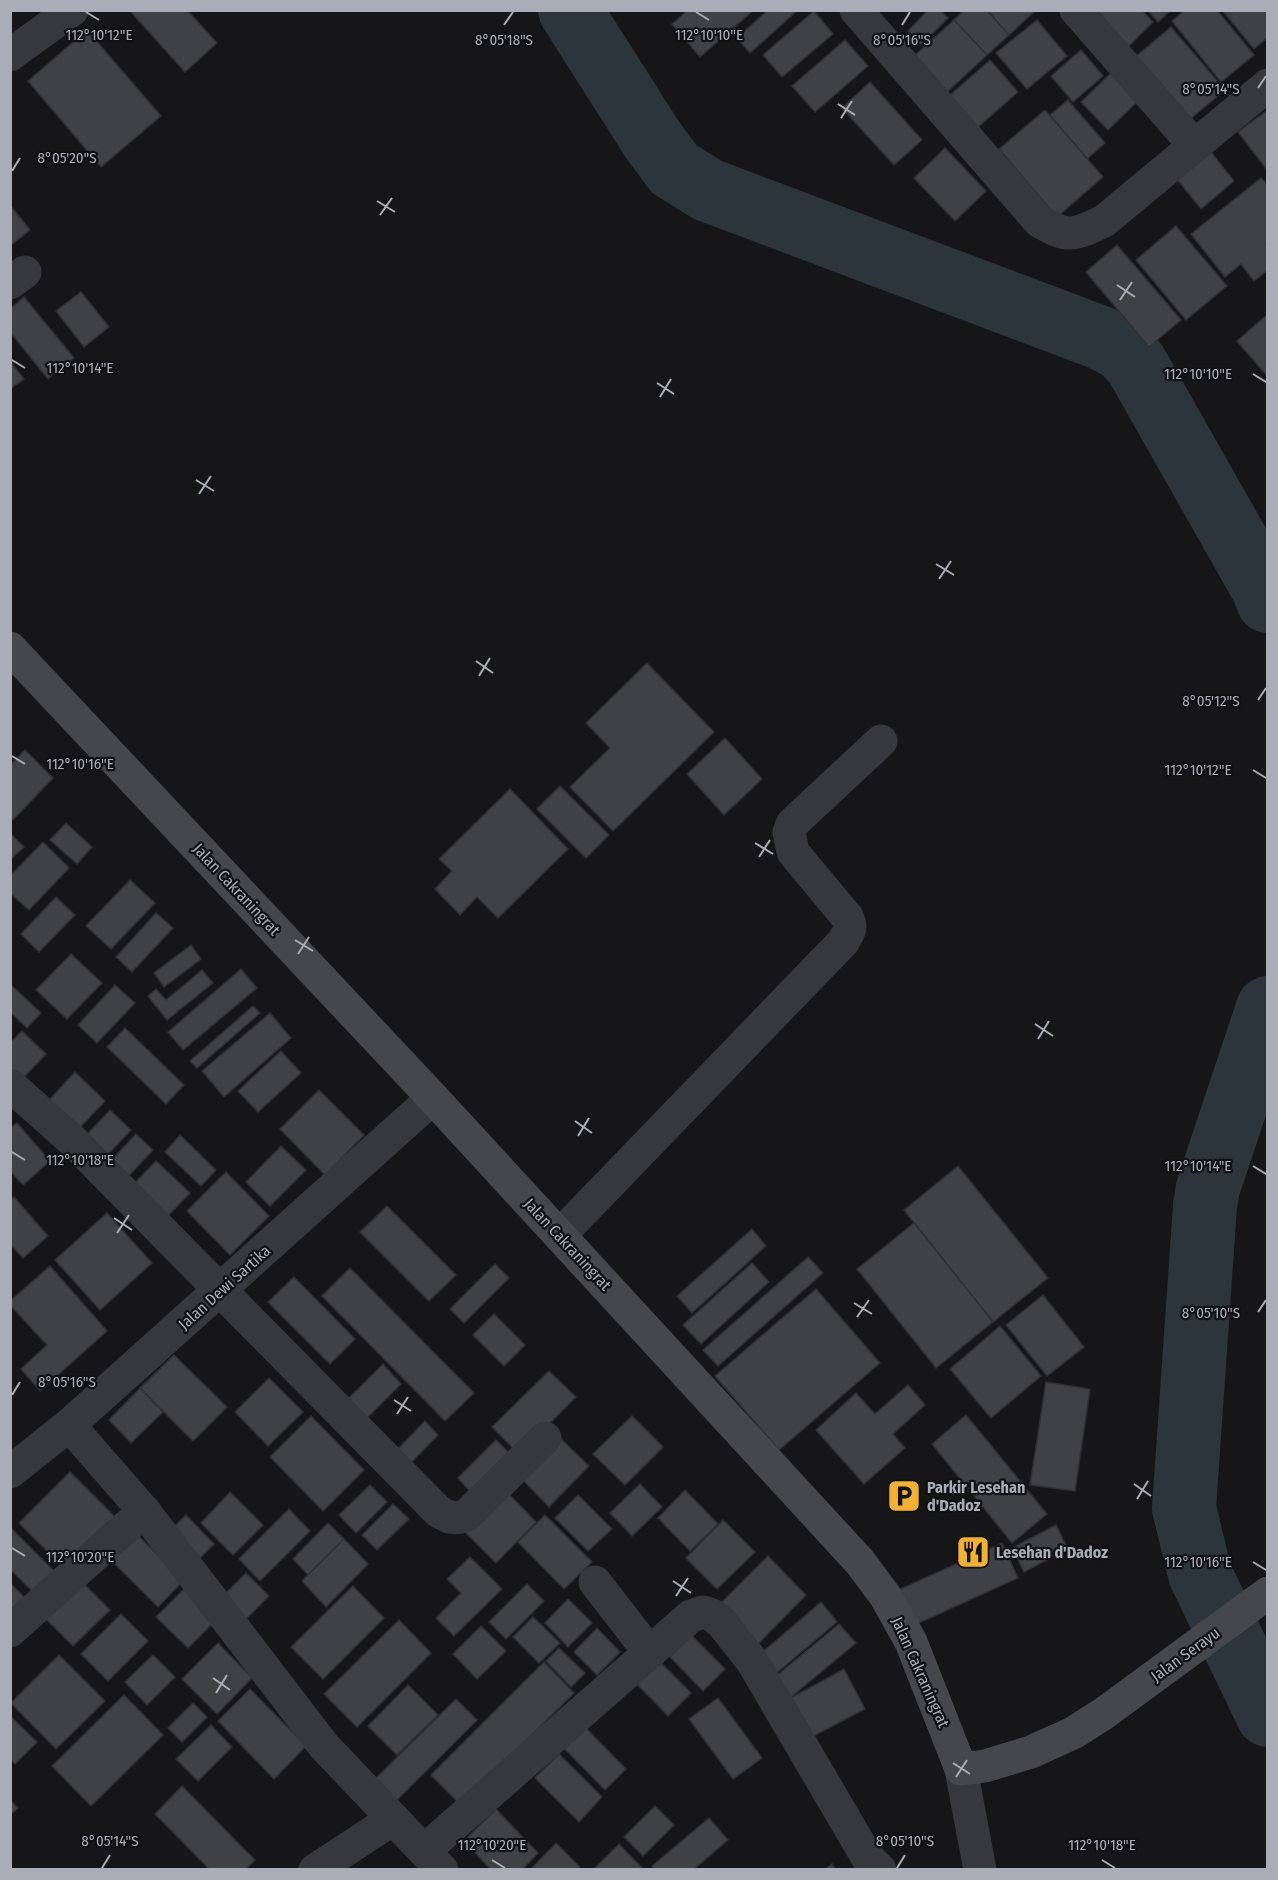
<svg xmlns="http://www.w3.org/2000/svg" width="1278" height="1880" font-family="'Fira Sans Condensed',sans-serif">
<rect width="100%" height="100%" fill="#161618"/>
<g fill="none" stroke-linecap="round" stroke-linejoin="round">
<g stroke="#2c353c" stroke-width="64">
<polyline points="570,10 652,139 674,169 708,190 1101,338 1122,349 1136,364 1263,588 1268,601"/>
<polyline points="1268,1008 1208,1188 1205,1206 1184,1508 1200,1574 1268,1715"/>
</g>
</g>
<g fill="#404145" stroke="#303034" stroke-width="1.5">
<polygon points="133,10 187,10 217,43 185,72 131,12"/>
<polygon points="688,10 754,10 700,57 672,24"/>
<polygon points="768,10 798,10 750,53 737,38"/>
<polygon points="928,10 940,10 948,18 921,45 908,31"/>
<polygon points="964,10 987,10 1009,35 987,55 954,20"/>
<polygon points="987,10 1036,10 1009,35"/>
<polygon points="1096,10 1142,10 1153,22 1128,47"/>
<polygon points="1147,10 1171,10 1158,22"/>
<polygon points="1185,10 1217,10 1254,55 1221,82 1172,21"/>
<polygon points="1222,10 1268,10 1268,37 1254,49"/>
<polygon points="814,11 833,34 782,77 763,55"/>
<polygon points="954,20 987,55 945,94 912,58"/>
<polygon points="1037,20 1067,56 1027,89 996,53"/>
<polygon points="1171,27 1225,90 1189,120 1135,57"/>
<polygon points="87,30 161,116 101,167 28,81"/>
<polygon points="845,40 868,66 815,112 792,86"/>
<polygon points="1081,50 1103,76 1073,102 1051,76"/>
<polygon points="990,60 1018,92 977,128 949,96"/>
<polygon points="1112,72 1139,100 1108,130 1081,102"/>
<polygon points="870,82 922,140 894,165 842,108"/>
<polygon points="1068,100 1105,143 1087,159 1050,115"/>
<polygon points="1045,110 1103,177 1057,217 999,149"/>
<polygon points="1268,110 1268,171 1238,132"/>
<polygon points="1206,146 1234,181 1201,209 1173,174"/>
<polygon points="945,148 986,191 955,221 914,178"/>
<polygon points="1261,178 1268,185 1268,242 1266,244 1268,246 1268,270 1254,281 1241,264 1225,277 1191,234"/>
<polygon points="10,205 30,230 10,246"/>
<polygon points="1176,226 1227,286 1186,320 1136,260"/>
<polygon points="1117,245 1181,320 1149,347 1086,272"/>
<polygon points="81,292 109,327 84,347 56,311"/>
<polygon points="24,297 74,358 48,379 10,332 10,309"/>
<polygon points="1268,314 1268,377 1237,341"/>
<polygon points="10,361 24,379 10,389"/>
<polygon points="647,663 714,732 613,831 570,787 610,748 586,723"/>
<polygon points="725,738 762,779 724,815 687,774"/>
<polygon points="25,750 53,778 13,820 10,817 10,765"/>
<polygon points="560,786 609,835 586,858 537,809"/>
<polygon points="510,789 568,849 498,918 477,897 460,915 435,889 452,871 439,859"/>
<polygon points="66,823 92,847 77,864 50,840"/>
<polygon points="10,833 24,847 10,860"/>
<polygon points="43,842 69,868 29,910 10,893 10,876"/>
<polygon points="130,880 155,903 111,949 86,926"/>
<polygon points="56,897 75,915 39,952 21,934"/>
<polygon points="156,913 173,928 132,972 116,957"/>
<polygon points="191,945 201,959 164,987 154,973"/>
<polygon points="71,954 102,983 67,1019 36,990"/>
<polygon points="241,969 257,988 183,1050 168,1032"/>
<polygon points="202,970 213,983 167,1020 148,996 156,989 166,1000"/>
<polygon points="10,984 41,1013 27,1028 10,1012"/>
<polygon points="115,985 135,1003 97,1043 78,1025"/>
<polygon points="253,1006 260,1013 197,1068 190,1061"/>
<polygon points="270,1013 291,1038 224,1097 202,1071"/>
<polygon points="125,1028 184,1085 166,1104 107,1047"/>
<polygon points="22,1031 46,1054 17,1084 10,1078 10,1043"/>
<polygon points="281,1051 301,1073 258,1112 238,1091"/>
<polygon points="75,1072 105,1101 72,1136 42,1108"/>
<polygon points="319,1090 364,1135 325,1175 280,1129"/>
<polygon points="110,1110 131,1130 100,1163 79,1143"/>
<polygon points="17,1123 50,1161 23,1185 10,1171 10,1128"/>
<polygon points="136,1134 153,1150 122,1183 105,1167"/>
<polygon points="180,1135 216,1170 201,1186 165,1152"/>
<polygon points="281,1146 306,1170 270,1206 246,1182"/>
<polygon points="156,1161 190,1193 163,1221 129,1189"/>
<polygon points="958,1166 1048,1278 993,1322 904,1210"/>
<polygon points="226,1172 269,1216 230,1255 187,1211"/>
<polygon points="14,1197 48,1236 23,1258 10,1244 10,1200"/>
<polygon points="387,1206 456,1275 429,1301 360,1232"/>
<polygon points="107,1213 152,1263 100,1310 55,1260"/>
<polygon points="914,1223 993,1322 936,1368 857,1269"/>
<polygon points="752,1229 766,1246 692,1313 677,1296"/>
<polygon points="808,1257 823,1273 718,1366 703,1350"/>
<polygon points="752,1263 769,1282 701,1344 683,1325"/>
<polygon points="495,1264 509,1278 464,1323 450,1309"/>
<polygon points="50,1266 107,1331 40,1391 21,1369 47,1345 10,1305 10,1301"/>
<polygon points="350,1268 474,1393 445,1421 322,1296"/>
<polygon points="294,1277 355,1339 330,1364 268,1302"/>
<polygon points="816,1289 880,1363 779,1450 715,1376"/>
<polygon points="1043,1295 1084,1347 1047,1376 1006,1325"/>
<polygon points="494,1314 525,1345 504,1366 473,1335"/>
<polygon points="1000,1326 1041,1376 991,1418 950,1369"/>
<polygon points="174,1355 227,1407 193,1441 140,1388"/>
<polygon points="383,1364 401,1384 360,1425 341,1406"/>
<polygon points="549,1371 576,1397 519,1454 492,1427"/>
<polygon points="269,1378 303,1412 268,1446 235,1412"/>
<polygon points="1046,1382 1090,1389 1075,1491 1030,1485"/>
<polygon points="908,1385 925,1405 893,1434 905,1448 864,1484 816,1430 856,1393 875,1414"/>
<polygon points="140,1388 163,1412 131,1443 109,1420"/>
<polygon points="966,1415 1047,1514 1012,1543 932,1444"/>
<polygon points="311,1416 364,1470 323,1511 270,1457"/>
<polygon points="632,1416 663,1447 625,1485 593,1454"/>
<polygon points="425,1421 438,1435 404,1470 391,1456"/>
<polygon points="560,1438 589,1466 549,1507 520,1477"/>
<polygon points="496,1440 514,1458 475,1497 458,1478"/>
<polygon points="70,1472 119,1521 68,1572 19,1523"/>
<polygon points="640,1484 662,1507 632,1536 610,1513"/>
<polygon points="370,1485 387,1502 356,1533 339,1515"/>
<polygon points="503,1488 536,1522 496,1563 462,1529"/>
<polygon points="685,1490 718,1524 690,1551 658,1518"/>
<polygon points="230,1492 263,1525 233,1555 201,1523"/>
<polygon points="578,1495 612,1529 588,1551 555,1518"/>
<polygon points="393,1504 409,1519 377,1550 362,1535"/>
<polygon points="289,1509 310,1531 260,1581 239,1559"/>
<polygon points="186,1515 214,1544 198,1560 170,1531"/>
<polygon points="545,1515 592,1562 564,1589 518,1542"/>
<polygon points="723,1520 755,1552 717,1589 686,1558"/>
<polygon points="328,1523 344,1539 308,1575 293,1559"/>
<polygon points="1056,1525 1068,1549 1024,1572 1012,1548"/>
<polygon points="10,1527 60,1577 39,1598 10,1569"/>
<polygon points="131,1528 183,1581 158,1607 105,1554"/>
<polygon points="344,1539 368,1564 326,1607 302,1581"/>
<polygon points="1002,1543 1018,1578 910,1627 894,1592"/>
<polygon points="768,1556 806,1595 757,1645 718,1606"/>
<polygon points="470,1557 502,1589 454,1636 436,1618 461,1593 447,1579"/>
<polygon points="246,1573 269,1596 244,1621 221,1598"/>
<polygon points="10,1583 34,1607 10,1611"/>
<polygon points="83,1583 110,1610 73,1646 46,1619"/>
<polygon points="189,1584 220,1616 188,1648 156,1617"/>
<polygon points="527,1584 544,1601 506,1639 489,1622"/>
<polygon points="353,1586 384,1618 323,1679 291,1647"/>
<polygon points="568,1599 592,1623 568,1647 545,1623"/>
<polygon points="821,1602 837,1622 774,1675 758,1656"/>
<polygon points="121,1614 148,1641 108,1681 81,1654"/>
<polygon points="533,1617 560,1643 539,1663 513,1637"/>
<polygon points="399,1620 431,1653 357,1727 324,1694"/>
<polygon points="839,1624 856,1643 791,1697 775,1677"/>
<polygon points="481,1626 506,1651 477,1679 453,1654"/>
<polygon points="597,1628 620,1652 597,1675 574,1652"/>
<polygon points="691,1635 725,1669 703,1691 670,1657"/>
<polygon points="218,1643 252,1678 217,1714 182,1679"/>
<polygon points="559,1648 585,1673 571,1687 546,1661"/>
<polygon points="59,1655 105,1701 56,1749 11,1703"/>
<polygon points="153,1655 175,1677 147,1705 125,1682"/>
<polygon points="656,1658 691,1693 668,1716 634,1681"/>
<polygon points="544,1662 574,1693 461,1805 431,1775"/>
<polygon points="844,1669 865,1709 808,1739 787,1700"/>
<polygon points="408,1685 438,1715 397,1755 368,1726"/>
<polygon points="250,1689 306,1746 274,1779 218,1721"/>
<polygon points="124,1695 163,1735 91,1806 52,1766"/>
<polygon points="718,1698 762,1758 733,1779 689,1719"/>
<polygon points="456,1699 477,1720 394,1803 373,1781"/>
<polygon points="193,1703 207,1717 182,1742 168,1728"/>
<polygon points="10,1716 37,1742 15,1764 10,1759"/>
<polygon points="580,1722 626,1769 605,1790 559,1743"/>
<polygon points="211,1725 232,1747 198,1781 176,1759"/>
<polygon points="559,1754 602,1797 579,1822 535,1778"/>
<polygon points="182,1786 255,1860 245,1870 210,1870 155,1814"/>
<polygon points="10,1800 18,1808 10,1815"/>
<polygon points="655,1806 674,1825 643,1856 624,1837"/>
<polygon points="496,1809 538,1853 522,1870 491,1870 464,1841"/>
<polygon points="709,1818 728,1840 693,1870 655,1870 652,1866"/>
<polygon points="556,1843 580,1867 578,1870 530,1870"/>
<polygon points="619,1844 644,1870 593,1870"/>
<polygon points="832,1864 836,1870 824,1870"/>
</g>
<g fill="none" stroke-linecap="round" stroke-linejoin="round">
<g stroke="#37383d" stroke-width="33">
<path d="M856 10 1039 221C1069 239 1074 235 1104 221L1268 85"/>
<polyline points="1076,10 1194,145"/>
<polyline points="10,55 72,10"/>
<polyline points="10,283 25,272"/>
<path d="M10 1085 74 1142 438 1511C449 1518 455 1520 467 1515L545 1438"/>
<path d="M560 1235 843 942C849 931 853 929 847 917L793 852 789 832 792 824 881 741"/>
<polyline points="69,1425 144,1511 324,1746 442,1870"/>
<polyline points="10,1472 69,1425 433,1098"/>
<polyline points="595,1582 650,1653"/>
<polyline points="10,1631 144,1511"/>
<polyline points="961,1769 980,1870"/>
<polyline points="424,1851 691,1616 703,1612 712,1615 722,1623 752,1661 867,1857 880,1870"/>
<polyline points="315,1870 393,1819"/>
</g>
<polyline stroke="#45474d" stroke-width="33" points="10,648 433,1098 860,1562 886,1597 911,1642 961,1769 985,1766 1031,1752 1073,1733 1103,1714 1268,1593"/>
</g>
<path fill="none" stroke="#a8adb8" stroke-width="2" d="M86 12 99 20M696 12 709 20M504 25 513 12M902 25 910 12M1258 88 1266 76M838 104 855 115M841 118 852 101M12 171 20 158M377 201 395 212M380 215 392 198M1117 285 1135 297M1120 300 1132 282M12 360 25 368M1253 374 1266 382M657 383 674 394M660 397 671 379M196 480 214 491M199 494 211 476M936 564 954 575M939 579 951 561M476 661 493 673M479 676 490 658M1258 700 1266 688M12 756 25 764M1253 770 1266 778M755 843 773 854M759 857 770 840M295 940 313 951M298 954 309 937M1035 1024 1053 1036M1038 1039 1049 1021M575 1121 592 1133M578 1136 589 1118M12 1152 25 1160M1253 1166 1266 1174M114 1218 132 1230M117 1233 129 1215M854 1303 872 1314M1258 1312 1266 1300M857 1317 869 1300M12 1395 20 1382M394 1400 411 1411M397 1414 408 1397M1134 1484 1151 1496M1137 1499 1148 1481M12 1548 25 1556M1253 1562 1266 1570M673 1581 691 1593M676 1596 688 1578M213 1678 230 1690M216 1693 227 1675M953 1763 970 1774M956 1777 967 1760M492 1860 505 1868M1102 1860 1115 1868M102 1868 110 1855M897 1868 905 1855"/>
<defs>
<symbol id="parking-square" viewBox="-11 -11 22 22"><rect x="-9" y="-9" width="18" height="18" rx="4" fill="#f2b134" stroke="#111113"/><path d="M-3.5-5.5H1a3.5 3.5 0 0 1 0 7H-1V5.5H-3.5ZM-1-3.4V-.6H.8a1.4 1.4 0 0 0 0-2.8Z" fill="#111"/></symbol>
<symbol id="restaurant-square" viewBox="-11 -11 22 22"><rect x="-9" y="-9" width="18" height="18" rx="4" fill="#f2b134" stroke="#111113"/><path d="M-5-6h1v4h1v-4h1v4h1v-4h1v5L-1.5 .5V6h-2V.5L-5-1ZM5-6V6H3V1.5H1.5Q1.5-4 5-6Z" fill="#111"/></symbol>
</defs>
<g fill-rule="evenodd">
<use href="#parking-square" x="885" y="1477" width="38" height="38"/>
<use href="#restaurant-square" x="954" y="1533" width="38" height="38"/>
</g>
<g text-anchor="middle" stroke-width="4.5" stroke-linejoin="round" paint-order="stroke">
<g font-size="16" fill="#a8adb8" stroke="#111113">
<text transform="translate(237 889) rotate(47)" y="6">Jalan Cakraningrat</text>
<text transform="translate(568 1244) rotate(47)" y="6">Jalan Cakraningrat</text>
<text transform="translate(224 1287) rotate(-42)" y="6">Jalan Dewi Sartika</text>
<text transform="translate(1185 1654) rotate(-36)" y="6">Jalan Serayu</text>
<text transform="translate(921 1672) rotate(66)" y="6">Jalan Cakraningrat</text>
</g>
<g font-size="16" font-weight="bold" fill="#a8adb8" stroke="#111113" text-anchor="start">
<text x="927" y="1493">Parkir Lesehan<tspan x="927" dy="18">d'Dadoz</tspan></text>
<text x="996" y="1558">Lesehan d'Dadoz</text>
</g>
</g>
<g font-size="15" text-anchor="middle" fill="#a8adb8" stroke="#111113" stroke-width="4.5" stroke-linejoin="round" paint-order="stroke">
<text x="709" y="40">112°10'10"E</text>
<text x="99" y="40">112°10'12"E</text>
<text x="504" y="45">8°05'18"S</text>
<text x="902" y="45">8°05'16"S</text>
<text x="1211" y="94">8°05'14"S</text>
<text x="67" y="163">8°05'20"S</text>
<text x="80" y="373">112°10'14"E</text>
<text x="1198" y="379">112°10'10"E</text>
<text x="1211" y="706">8°05'12"S</text>
<text x="80" y="769">112°10'16"E</text>
<text x="1198" y="775">112°10'12"E</text>
<text x="80" y="1165">112°10'18"E</text>
<text x="1198" y="1171">112°10'14"E</text>
<text x="1211" y="1318">8°05'10"S</text>
<text x="67" y="1387">8°05'16"S</text>
<text x="80" y="1562">112°10'20"E</text>
<text x="1198" y="1567">112°10'16"E</text>
<text x="110" y="1846">8°05'14"S</text>
<text x="905" y="1846">8°05'10"S</text>
<text x="492" y="1850">112°10'20"E</text>
<text x="1102" y="1850">112°10'18"E</text>
</g>
<rect width="1278" height="1880" fill="none" stroke="#a8adb8" stroke-width="24"/>
</svg>
